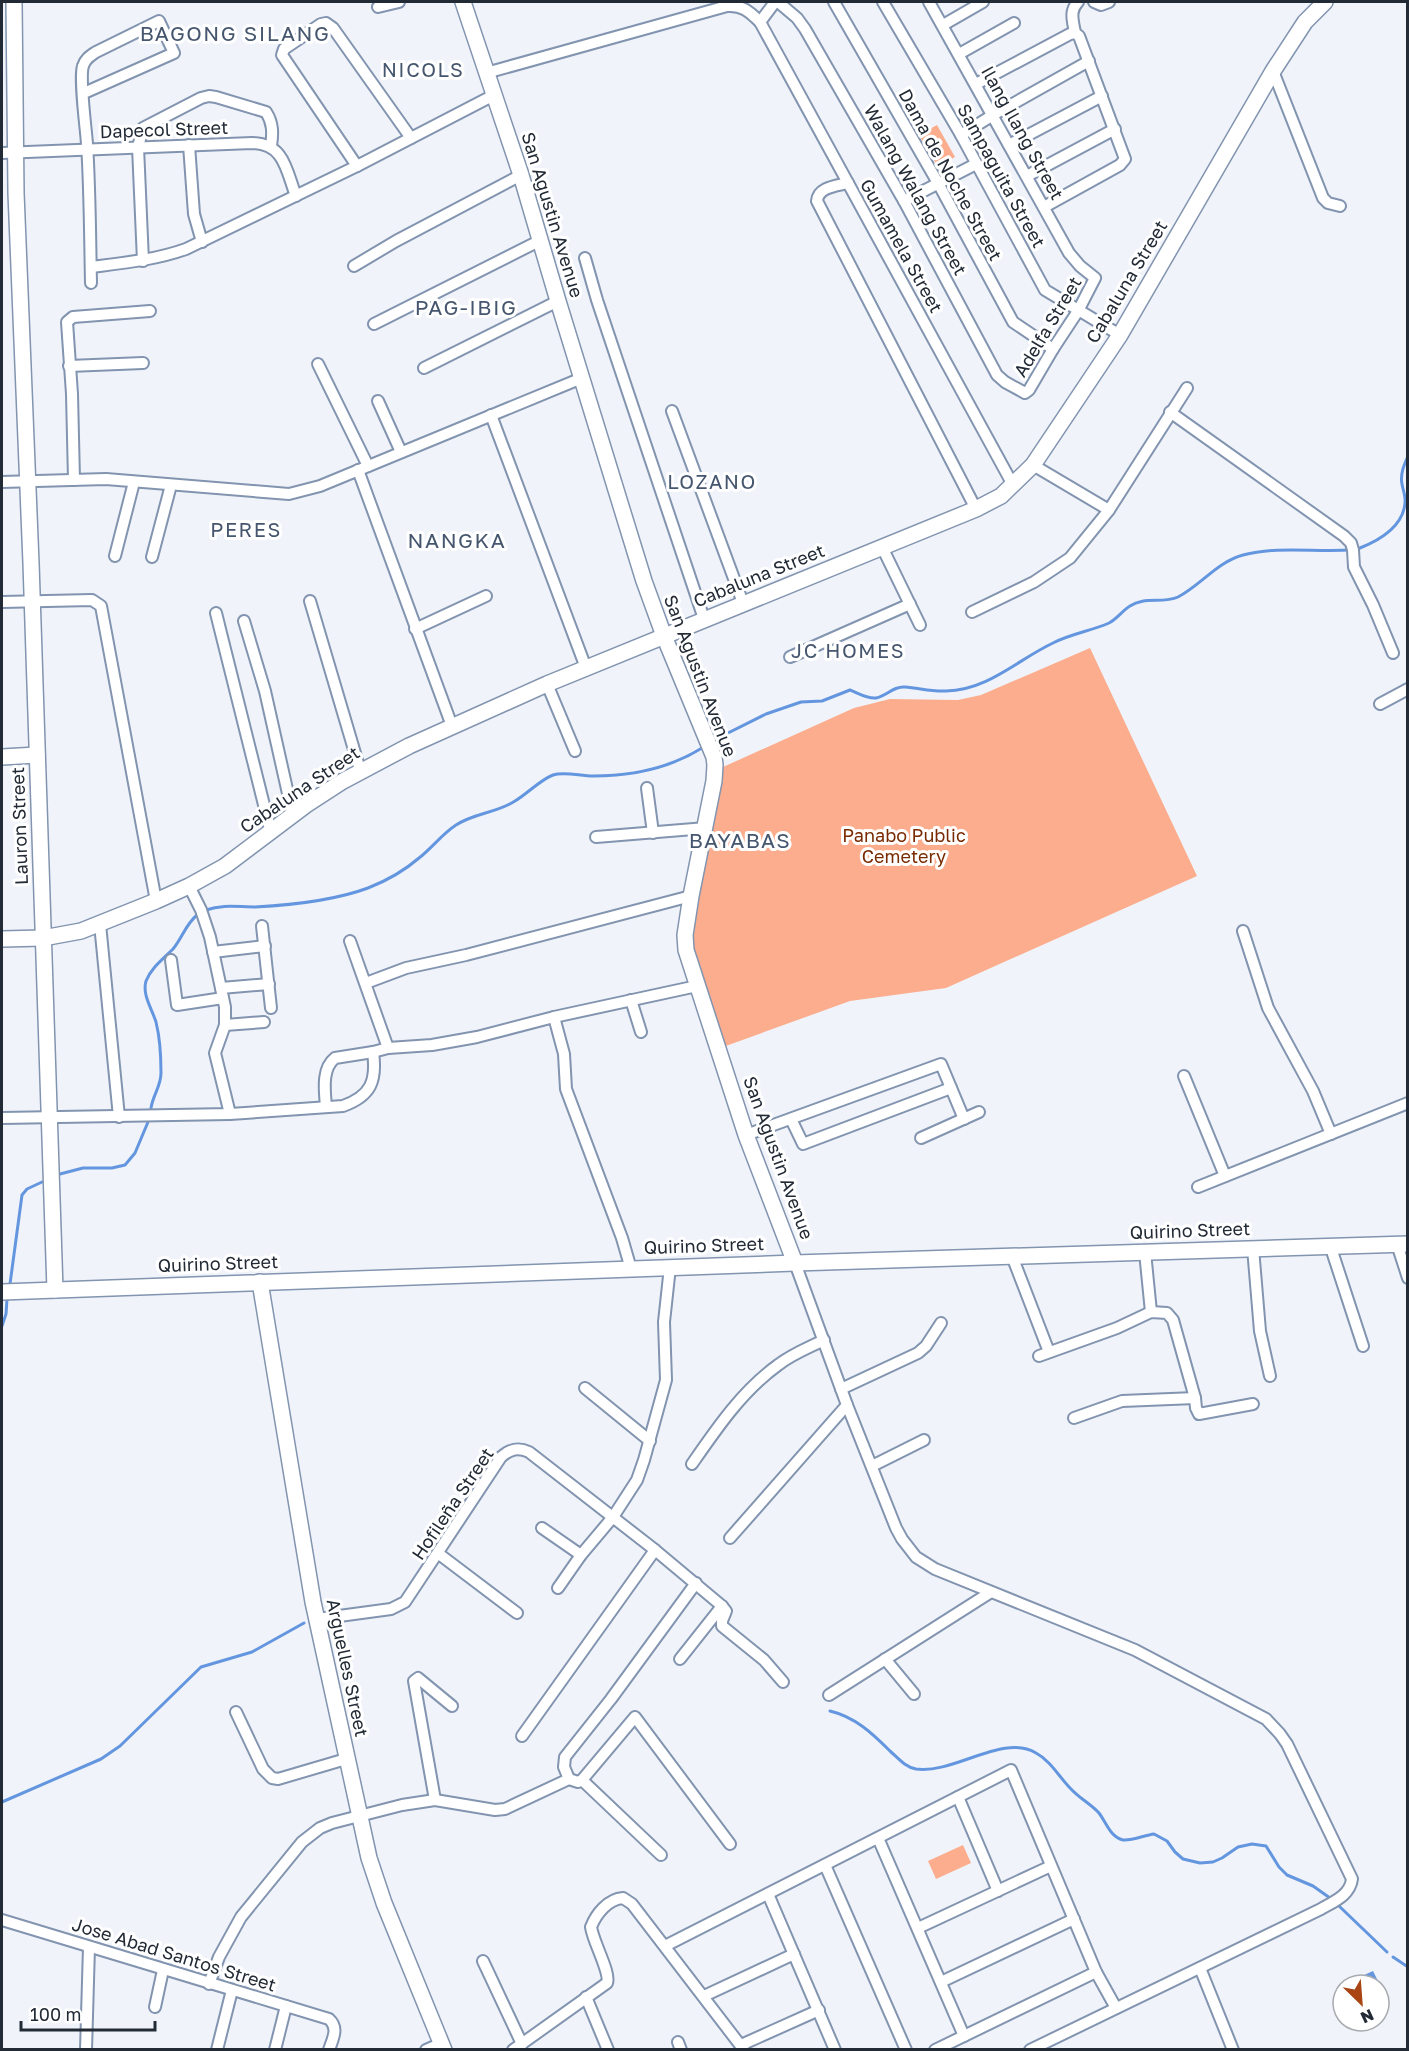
<svg xmlns="http://www.w3.org/2000/svg" width="1409" height="2051" font-family="'Golos Text',sans-serif">
<rect width="100%" height="100%" fill="#f0f4fa"/>
<g fill="#fbad8d">
<polygon points="937,125 955,157 938,167 919,135"/>
<path d="M1090 648 1197 876 946 988 850 1001 723 1047C711 1010 693 972 691 933L723 767 854 708 890 699 958 700 981 695Z"/>
<polygon points="963,1845 971,1863 936,1879 928,1861"/>
</g>
<polygon fill="#6496df" points="1373,1971 1387,1999 1379,2001 1379,1985 1360,1985 1358,1982 1360,1977"/>
<g fill="none" stroke-linecap="round" stroke-linejoin="round">
<g stroke="#6496df" stroke-width="3">
<path d="M1360 548C1380 540 1403 527 1405 503 1406 496 1403 491 1402 484 1400 474 1404 465 1408 456"/>
<path d="M714 740 766 714 801 702 822 701 850 690C858 693 867 699 876 698 887 696 893 686 905 687 919 688 932 692 946 691 988 690 1017 660 1053 643 1070 634 1091 631 1109 623 1117 619 1122 611 1130 606 1144 596 1163 604 1178 597 1201 585 1217 562 1243 555 1277 546 1313 552 1347 550"/>
<path d="M206 910C223 904 238 907 255 907 293 905 333 901 368 888 386 881 404 871 419 858 432 848 442 834 456 825 474 813 497 813 515 801 527 794 540 780 553 775 564 771 580 776 593 776 631 776 670 768 702 748"/>
<path d="M151 1108C153 1095 161 1086 161 1073 161 1056 160 1038 156 1022 152 1009 142 995 146 981 151 968 163 959 173 949 182 938 186 924 197 915"/>
<polyline points="60,1174 83,1168 112,1168 125,1165 135,1153 148,1122"/>
<polyline points="10,1284 22,1195 27,1189 42,1182"/>
<polyline points="2,1326 6,1314 7,1299"/>
<path d="M830 1711C855 1717 872 1733 890 1751 898 1758 905 1767 916 1769 955 1774 1003 1733 1036 1753 1051 1761 1059 1777 1071 1789 1079 1798 1091 1804 1099 1813 1106 1822 1110 1837 1123 1840 1132 1841 1145 1835 1154 1834L1167 1841 1175 1852 1183 1859 1200 1863 1213 1862 1222 1858 1238 1847 1252 1844 1266 1846 1279 1867 1287 1875 1313 1886 1330 1898"/>
<polyline points="2,1802 101,1759 120,1746 201,1667 252,1652 304,1623"/>
<polyline points="1339,1906 1387,1952"/>
<polyline points="1393,1957 1408,1967"/>
</g>
<defs>
<g id="street">
<polyline points="778,2 797,18 805,29 904,201 997,375 1005,382 1025,393 1029,390 1053,349 1078,311 1095,278 1080,266 1069,253 929,2"/>
<polyline points="834,2 938,183 1013,322 1053,349"/>
<polyline points="883,2 961,135 1045,290 1120,335"/>
<polyline points="1094,2 1101,5 1109,2"/>
<polyline points="378,7 399,2"/>
<polyline points="760,22 775,2"/>
<polyline points="943,25 983,2"/>
<path d="M1075 33C1073 21 1069 11 1078 2"/>
<polyline points="959,54 1014,23"/>
<polyline points="1273,71 1323,198 1328,203 1340,206"/>
<path d="M486 73 727 6C742 5 749 11 760 22L1013 485"/>
<polyline points="976,84 1070,34 1075,33 1079,36 1125,159 1120,165 1044,207"/>
<path d="M84 93 174 53 159 21 96 52C90 56 85 59 83 66 79 78 86 128 87 144 90 190 90 237 91 283"/>
<polyline points="961,135 993,115 1089,61"/>
<polyline points="189,145 194,214 202,242"/>
<polyline points="1009,145 1102,96"/>
<path d="M2 153 252 143C285 144 286 170 296 196"/>
<polyline points="357,166 282,55 284,49 321,24 326,23 333,28 411,138"/>
<polyline points="1027,176 1115,129"/>
<path d="M848 183C836 186 818 187 817 201L976 509"/>
<polyline points="904,201 976,164"/>
<polyline points="585,258 597,300 704,619"/>
<path d="M143 261 138 147 143 128 201 98 209 96 216 97 266 112C273 123 273 133 271 146"/>
<polyline points="354,266 396,241 521,175"/>
<path d="M91 267C123 263 155 260 186 249L357 166 494 95"/>
<polyline points="374,324 541,240"/>
<polyline points="318,364 368,466"/>
<polyline points="69,366 143,363"/>
<polyline points="424,368 558,301"/>
<polyline points="378,401 401,452"/>
<polyline points="672,411 743,603"/>
<polyline points="1170,412 1344,536 1351,543 1353,550 1354,567 1373,605 1393,653"/>
<polyline points="491,415 586,668"/>
<polyline points="1033,465 1109,510"/>
<polyline points="358,470 452,726"/>
<polyline points="74,480 72,394 67,322 73,317 150,311"/>
<polyline points="2,482 106,479 289,494 320,486 582,378"/>
<polyline points="882,547 920,625"/>
<polyline points="115,556 134,482"/>
<polyline points="152,557 171,485"/>
<polyline points="310,601 360,770"/>
<polyline points="2,602 92,600 101,606 156,901"/>
<polyline points="972,612 1034,582 1070,558 1109,510 1187,388"/>
<polyline points="216,613 271,833"/>
<polyline points="244,621 265,691 293,816"/>
<polyline points="415,629 486,596"/>
<polyline points="790,657 910,604"/>
<polyline points="547,684 575,751"/>
<polyline points="1380,704 1408,689"/>
<polyline points="647,788 653,833"/>
<polyline points="596,837 706,828"/>
<polyline points="189,886 201,910 210,937 225,1007 225,1025 215,1053 230,1114"/>
<polyline points="100,924 119,1117"/>
<polyline points="262,926 271,1008"/>
<polyline points="1243,931 1268,1008 1313,1091 1331,1134"/>
<polyline points="350,941 388,1048"/>
<polyline points="213,952 265,946"/>
<polyline points="171,960 177,1005 223,998"/>
<polyline points="366,983 406,968 466,955 691,896"/>
<polyline points="221,988 269,984"/>
<polyline points="631,1000 641,1032"/>
<polyline points="554,1017 564,1054 566,1089 622,1238 631,1269"/>
<polyline points="225,1025 264,1022"/>
<polyline points="1184,1076 1225,1176"/>
<path d="M326 1107C325 1092 321 1069 335 1058L373 1052"/>
<path d="M2 1118 230 1114 343 1106C371 1096 377 1081 373 1052L388 1048 432 1045 477 1037 554 1017 697 986"/>
<polyline points="791,1119 803,1144 951,1088"/>
<polyline points="746,1135 941,1064 964,1119"/>
<polyline points="921,1138 979,1112"/>
<polyline points="1198,1187 1408,1103"/>
<polyline points="1397,1244 1408,1278"/>
<polyline points="1330,1245 1363,1346"/>
<polyline points="1253,1248 1260,1331 1270,1376"/>
<polyline points="1145,1252 1151,1312"/>
<polyline points="1012,1256 1049,1352"/>
<path d="M795 1263 847 1405 896 1528 902 1539 916 1557 935 1569 1135 1650 1266 1719 1280 1734 1287 1744 1352 1879C1350 1895 1335 1901 1321 1909L1030 2050"/>
<polyline points="1039,1356 1117,1328 1151,1312 1167,1313 1173,1320 1195,1398 1196,1408 1199,1414 1253,1404"/>
<polyline points="585,1388 650,1441"/>
<polyline points="841,1389 918,1353 926,1346 941,1323"/>
<polyline points="1074,1418 1122,1401 1195,1398"/>
<path d="M692 1464C717 1428 742 1391 778 1365 792 1354 808 1348 824 1340"/>
<polyline points="872,1466 924,1440"/>
<polyline points="542,1528 581,1555"/>
<polyline points="730,1538 847,1405"/>
<polyline points="439,1554 517,1613"/>
<polyline points="558,1588 581,1555 613,1517 637,1480 644,1460 666,1380 664,1322 670,1267"/>
<path d="M317 1619 391 1609 405 1602 501 1457C510 1449 518 1447 529 1452L655 1550 722 1606 726 1611 722 1621V1626L764 1660 783 1682"/>
<polyline points="680,1659 722,1606"/>
<polyline points="885,1659 914,1694"/>
<polyline points="829,1695 991,1592"/>
<polyline points="236,1712 263,1769 272,1778 278,1779 346,1759"/>
<polyline points="522,1736 655,1550"/>
<polyline points="569,1779 564,1767 565,1757 611,1699 696,1583"/>
<polyline points="582,1780 661,1855"/>
<polyline points="958,1797 998,1891"/>
<polyline points="435,1800 414,1681 418,1678 452,1706"/>
<polyline points="878,1838 964,2036"/>
<polyline points="825,1865 906,2050"/>
<polyline points="768,1894 835,2050"/>
<path d="M2 1920 329 2019C339 2028 333 2038 329 2050"/>
<polyline points="918,1928 1051,1866"/>
<polyline points="665,1946 1011,1770 1096,1972 1116,2008"/>
<polyline points="483,1961 522,2044"/>
<polyline points="1200,1968 1233,2050"/>
<polyline points="941,1982 1074,1919"/>
<polyline points="209,1984 219,1957 241,1917 302,1842 320,1828 332,1823 402,1805 435,1800 495,1810 505,1809 569,1779 578,1782 582,1780 635,1717 730,1844"/>
<polyline points="704,1996 794,1954"/>
<polyline points="586,1997 608,2050"/>
<polyline points="155,2007 163,1970"/>
<polyline points="678,2042 681,2050"/>
<polyline points="741,2045 819,2010"/>
<polyline points="86,2050 89,1947"/>
<polyline points="217,2050 232,1990"/>
<polyline points="275,2050 286,2006"/>
<polyline points="426,2050 442,2043"/>
<path d="M513 2050 607 1983C611 1973 593 1942 591 1927 596 1914 608 1899 623 1898L632 1904 744 2050"/>
<polyline points="935,2050 1096,1972"/>
</g>
<g id="secondary">
<polyline points="14,2 16,193 31,563 55,1290"/>
<polyline points="463,2 521,175 558,301 644,581 664,636 714,757 715,765 714,781 691,896 685,935 686,950 746,1135 795,1263"/>
<polyline points="2,757 37,755"/>
<polyline points="2,939 43,938 81,931 156,901 189,886 225,866 306,805 343,781 409,746 547,684 976,509 1001,496 1033,465 1120,335 1273,71 1305,22 1325,2"/>
<polyline points="260,1282 313,1602 369,1858 384,1903 444,2050"/>
<polyline points="2,1292 795,1263 1408,1244"/>
</g>
</defs>
<use href="#street" stroke="#8294af" stroke-width="14"/>
<use href="#secondary" stroke="#8294af" stroke-width="18"/>
<use href="#street" stroke="#fff" stroke-width="10"/>
<use href="#secondary" stroke="#fff" stroke-width="15"/>
</g>
<g text-anchor="middle" stroke-width="6" stroke-linejoin="round" paint-order="stroke">
<g font-size="18" fill="#222a35" stroke="#fff">
<text transform="translate(164 130) rotate(-2)" y="6">Dapecol Street</text>
<text transform="translate(1022 133) rotate(61)" y="6">Ilang Ilang Street</text>
<text transform="translate(950 175) rotate(61)" y="6">Dama de Noche Street</text>
<text transform="translate(1001 176) rotate(61)" y="6">Sampaguita Street</text>
<text transform="translate(915 190) rotate(61)" y="6">Walang Walang Street</text>
<text transform="translate(552 215) rotate(73)" y="6">San Agustin Avenue</text>
<text transform="translate(901 246) rotate(61)" y="6">Gumamela Street</text>
<text transform="translate(1127 282) rotate(-59)" y="6">Cabaluna Street</text>
<text transform="translate(1048 327) rotate(-59)" y="6">Adelfa Street</text>
<text transform="translate(759 576) rotate(-22)" y="6">Cabaluna Street</text>
<text transform="translate(700 676) rotate(69)" y="6">San Agustin Avenue</text>
<text transform="translate(300 790) rotate(-34)" y="6">Cabaluna Street</text>
<text transform="translate(20 826) rotate(-92)" y="6">Lauron Street</text>
<text transform="translate(778 1158) rotate(70)" y="6">San Agustin Avenue</text>
<text transform="translate(1190 1231) rotate(-2)" y="6">Quirino Street</text>
<text transform="translate(704 1246) rotate(-2)" y="6">Quirino Street</text>
<text transform="translate(218 1264) rotate(-2)" y="6">Quirino Street</text>
<text transform="translate(453 1504) rotate(-56)" y="6">Hofileña Street</text>
<text transform="translate(347 1668) rotate(78)" y="6">Arguelles Street</text>
<text transform="translate(174 1955) rotate(17)" y="6">Jose Abad Santos Street</text>
</g>
<g font-size="18" fill="#7a2a00" stroke="#fff">
<text x="904" y="842">Panabo Public<tspan x="904" dy="21">Cemetery</tspan></text>
</g>
<g font-size="20" letter-spacing="1.5" fill="#45566e" stroke="#fff">
<text x="423" y="77">NICOLS</text>
<text x="712" y="489">LOZANO</text>
<text x="246" y="537">PERES</text>
<text x="848" y="658">JC HOMES</text>
</g>
<g font-size="21" letter-spacing="1.5" fill="#45566e" stroke="#fff">
<text x="235" y="41">BAGONG SILANG</text>
<text x="466" y="315">PAG-IBIG</text>
<text x="457" y="548">NANGKA</text>
<text x="740" y="848">BAYABAS</text>
</g>
</g>
<rect width="1409" height="2051" fill="none" stroke="#222a35" stroke-width="6"/>
<g transform="translate(1361 2003) rotate(155)"><circle r="28" fill="#ffffff" stroke="#a7aaae" stroke-width="1.5"/>
<path d="M0-4.5L10 22L0 15L-10 22Z" fill="#a94413"/>
<text y="-9" font-size="16" font-weight="bold" text-anchor="middle" fill="#222a35">N</text>
</g>
<path d="M21 2021v9h134v-9" fill="none" stroke="#222a35" stroke-width="3"/>
<text x="30" y="2021" font-size="18" fill="#222a35" stroke="#ffffff" stroke-width="4.5" paint-order="stroke">100 m</text>
</svg>
